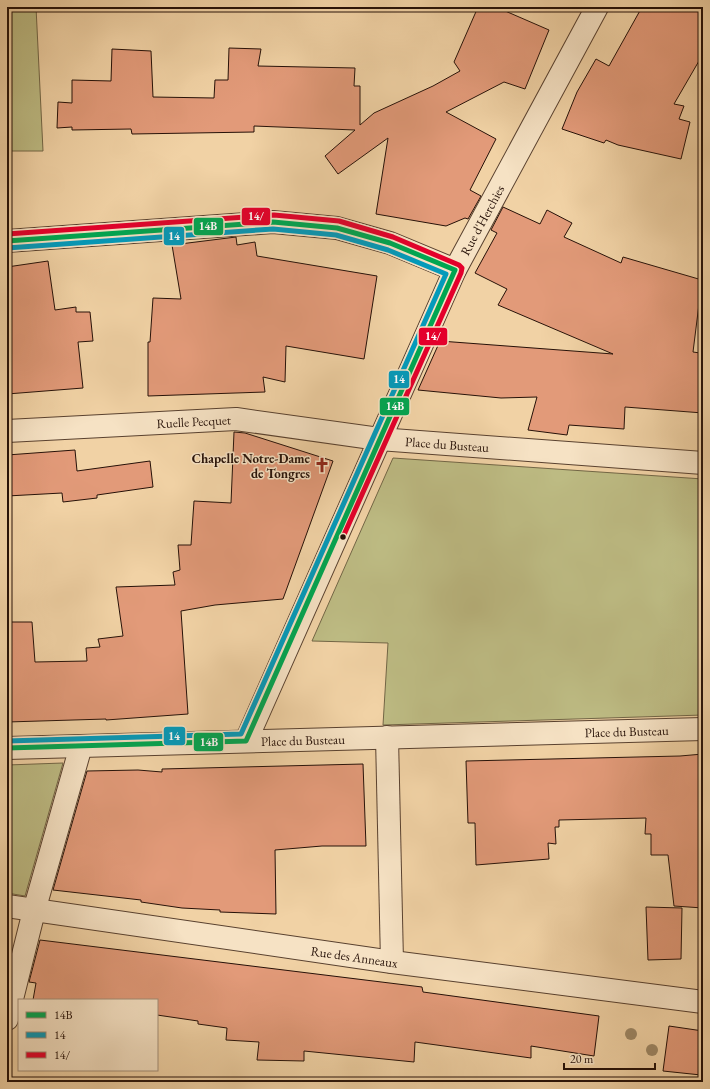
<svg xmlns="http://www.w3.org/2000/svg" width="710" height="1089" font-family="'EB Garamond',serif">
<rect width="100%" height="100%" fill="#f1d2a5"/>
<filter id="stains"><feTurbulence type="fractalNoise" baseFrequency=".005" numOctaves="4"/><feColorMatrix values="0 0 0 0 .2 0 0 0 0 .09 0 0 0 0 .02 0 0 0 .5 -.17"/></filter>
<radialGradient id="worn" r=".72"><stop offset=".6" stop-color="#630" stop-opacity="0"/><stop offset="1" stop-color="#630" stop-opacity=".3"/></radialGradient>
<g fill="#bdbb83" stroke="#726646">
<polygon points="7,7 36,7 43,151 7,151"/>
<polygon points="393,458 703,479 703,715 383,725 388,643 312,641"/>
<polygon points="63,763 25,896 7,893 7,765"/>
</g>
<g fill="#e29a79" stroke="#261108">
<polygon points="478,7 496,7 549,30 525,89 504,82 446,112 496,139 470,190 481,196 468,219 465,218 446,226 376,214 388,138 338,174 325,156 355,130 254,126 254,132 132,134 131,129 72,130 72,127 57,128 58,102 72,103 72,80 111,81 112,49 151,51 153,97 214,98 215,80 228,80 229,48 261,49 258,66 355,68 354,86 360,86 360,125 374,113 433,86 460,71 454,62"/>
<polygon points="642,7 703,7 703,54 674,104 684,106 679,119 690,122 681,159 618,145 606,140 604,143 562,129 577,92 596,59 609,66"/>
<polygon points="503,207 540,224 547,210 572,223 564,237 621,263 623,257 702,280 693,352 700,353 699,365 703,364 703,413 625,407 624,429 569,425 567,435 528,430 537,397 501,398 418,390 440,341 613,354 498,305 507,289 475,273 497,233 491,230"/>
<polygon points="236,237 237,245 255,242 257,256 377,276 364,359 286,346 285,382 263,377 265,392 148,396 148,342 150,342 153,298 181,299 172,245"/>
<polygon points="48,261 55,310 76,307 76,312 90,312 93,341 78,342 83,388 7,394 7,267"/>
<polygon points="234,432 245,433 333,461 283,599 215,605 181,611 188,714 106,720 106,719 7,722 7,622 32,622 35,662 87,661 86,648 100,647 98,639 123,636 116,587 175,585 173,572 180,570 178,545 191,545 194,501 231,503"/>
<polygon points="75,450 77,471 150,461 153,487 97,495 97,498 63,502 62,493 7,496 7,455"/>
<polygon points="703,754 703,908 674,906 668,855 651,855 651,834 645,834 646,818 559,820 559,827 555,827 556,844 548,843 549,859 476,865 475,823 468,823 466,761 680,756"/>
<polygon points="363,764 366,846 322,846 275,850 276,914 220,912 220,910 182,908 141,902 141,900 53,890 87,771 138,770 162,772 162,769"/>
<polygon points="646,907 682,908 681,959 648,960"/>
<polygon points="40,940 422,987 423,992 599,1016 594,1056 531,1046 531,1058 415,1042 414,1062 304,1051 304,1061 257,1060 259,1042 226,1040 227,1028 198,1024 198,1021 157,1015 157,1000 33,1000 36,983 29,982"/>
<polygon points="669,1026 703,1031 701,1075 663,1071"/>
</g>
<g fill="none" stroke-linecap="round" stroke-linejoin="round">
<defs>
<g id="minor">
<polyline points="7,241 273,222 337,228 390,243 455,270"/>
<path id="s1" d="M7 431 236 419 379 439 703 463"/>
<polyline points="387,737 392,962"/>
<path id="s2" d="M246 741 455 270 597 7"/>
<path id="s3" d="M7 748 703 729"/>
<path id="s4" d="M7 906 392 962 703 1002"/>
<polyline points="7,1019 34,911 81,746"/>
</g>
</defs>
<use href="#minor" stroke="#59412f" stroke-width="24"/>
<use href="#minor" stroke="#f6e2c4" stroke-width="22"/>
<defs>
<polyline id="bus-1" points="7,241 273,222 337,228 390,243 455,270 246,741 7,748"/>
<polyline id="bus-2" points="7,741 241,734 446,274 388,250 336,235 273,229 7,248"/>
<polyline id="bus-3" points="7,234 274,215 339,221 393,237 459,265 462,268 461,273 343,537"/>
</defs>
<use href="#bus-1" stroke="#f6e2c4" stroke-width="8"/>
<use href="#bus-2" stroke="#f6e2c4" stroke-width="8"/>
<use href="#bus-3" stroke="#f6e2c4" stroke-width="8"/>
<use href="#bus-1" stroke="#00a651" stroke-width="5"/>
<use href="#bus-2" stroke="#049aba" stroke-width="5"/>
<use href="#bus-3" stroke="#e4002b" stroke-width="5"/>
</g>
<g fill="#9e8866">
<circle cx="631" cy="1034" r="6"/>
<circle cx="652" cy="1050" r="6"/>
</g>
<defs>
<symbol id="church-bare" viewBox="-9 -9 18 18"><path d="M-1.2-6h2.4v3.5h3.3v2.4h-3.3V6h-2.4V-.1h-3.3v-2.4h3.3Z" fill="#8f2418" stroke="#f6e2c4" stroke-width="2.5" paint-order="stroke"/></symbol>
</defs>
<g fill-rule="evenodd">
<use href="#church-bare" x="311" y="454" width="22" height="22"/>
</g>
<circle fill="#261108" stroke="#f6e2c4" stroke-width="1.5" cx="343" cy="537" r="3.5"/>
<g text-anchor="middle" stroke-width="3" stroke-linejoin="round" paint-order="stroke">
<g font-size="13" fill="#261108" stroke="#f6e2c4">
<text dy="5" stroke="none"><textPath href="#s2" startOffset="572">Rue d'Herchies</textPath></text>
<text dy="5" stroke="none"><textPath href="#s1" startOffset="187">Ruelle Pecquet</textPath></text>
<text dy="5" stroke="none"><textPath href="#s1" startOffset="442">Place du Busteau</textPath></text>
<text dy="5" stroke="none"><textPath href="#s3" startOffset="620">Place du Busteau</textPath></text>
<text dy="5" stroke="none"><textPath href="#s3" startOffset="296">Place du Busteau</textPath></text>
<text dy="5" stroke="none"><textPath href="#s4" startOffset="351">Rue des Anneaux</textPath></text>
</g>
<g font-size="13" font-weight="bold" fill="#261108" stroke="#f6e2c4" text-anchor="end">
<text x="310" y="463">Chapelle Notre-Dame<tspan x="310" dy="15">de Tongres</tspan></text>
</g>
</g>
<g stroke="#f6e2c4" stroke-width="1.5">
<rect x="241" y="207" width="30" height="19" rx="4" fill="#e4002b"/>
<rect x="193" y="217" width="31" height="19" rx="4" fill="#00a651"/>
<rect x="163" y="226" width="22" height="20" rx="4" fill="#049aba"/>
<rect x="418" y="327" width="30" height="19" rx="4" fill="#e4002b"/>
<rect x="388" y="370" width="22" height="19" rx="4" fill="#049aba"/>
<rect x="379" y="397" width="31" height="19" rx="4" fill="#00a651"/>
<rect x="163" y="726" width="23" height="20" rx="4" fill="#049aba"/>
<rect x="193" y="732" width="31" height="20" rx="4" fill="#00a651"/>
</g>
<g font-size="11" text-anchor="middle" font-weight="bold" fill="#fff">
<text x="256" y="220">14/</text>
<text x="208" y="230">14B</text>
<text x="174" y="240">14</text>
<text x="433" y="340">14/</text>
<text x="399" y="383">14</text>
<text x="395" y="410">14B</text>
<text x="174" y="740">14</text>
<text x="209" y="746">14B</text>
</g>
<rect width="710" height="1089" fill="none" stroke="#f1d2a5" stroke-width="24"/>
<rect x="8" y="8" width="694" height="1073" fill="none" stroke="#261108" stroke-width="2"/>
<rect x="12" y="12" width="686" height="1065" fill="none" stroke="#261108"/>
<rect x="18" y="999" width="140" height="72" fill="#f6e2c4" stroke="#a38e79"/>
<rect x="26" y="1012" width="20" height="6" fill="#00a651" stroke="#a38e79"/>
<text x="54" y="1019" font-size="12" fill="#261108">14B</text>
<rect x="26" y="1032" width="20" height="6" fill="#049aba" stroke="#a38e79"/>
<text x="54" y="1039" font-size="12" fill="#261108">14</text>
<rect x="26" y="1052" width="20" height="6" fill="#e4002b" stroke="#a38e79"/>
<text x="54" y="1059" font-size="12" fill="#261108">14/</text>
<path d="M564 1063v6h91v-6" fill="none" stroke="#261108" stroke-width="2"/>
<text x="570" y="1063" font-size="12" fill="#261108" stroke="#f6e2c4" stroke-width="3" paint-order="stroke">20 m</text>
<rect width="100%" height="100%" filter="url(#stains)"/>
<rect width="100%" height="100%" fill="url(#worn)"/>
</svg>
